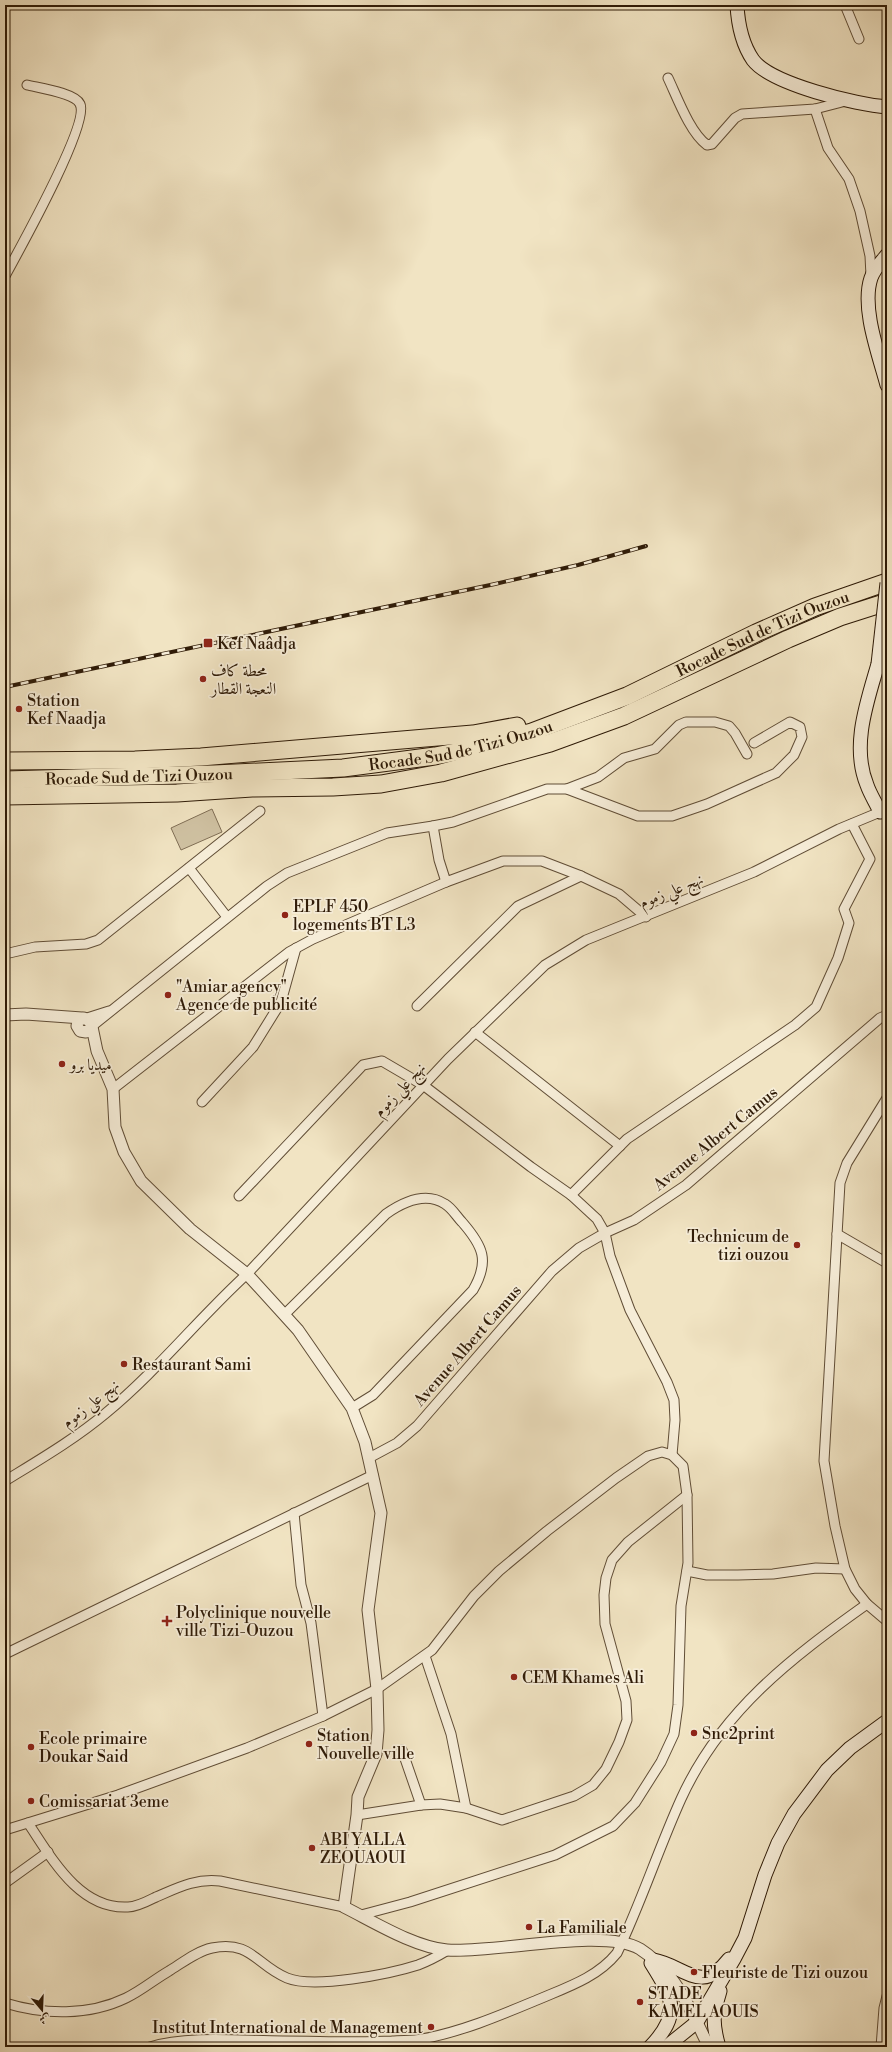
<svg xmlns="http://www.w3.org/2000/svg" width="892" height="2052" font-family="'Libre Bodoni',Amiri,serif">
<rect width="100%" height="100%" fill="#f1e4c3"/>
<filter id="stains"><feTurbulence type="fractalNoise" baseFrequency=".005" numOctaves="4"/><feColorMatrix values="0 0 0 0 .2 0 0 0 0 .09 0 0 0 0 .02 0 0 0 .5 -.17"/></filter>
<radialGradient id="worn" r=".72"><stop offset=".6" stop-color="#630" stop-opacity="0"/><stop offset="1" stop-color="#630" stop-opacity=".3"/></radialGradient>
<polygon fill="#d0c2a3" stroke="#806e55" points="212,809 222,832 181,850 171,828"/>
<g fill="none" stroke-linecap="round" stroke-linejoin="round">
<defs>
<g id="minor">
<polyline points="845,5 859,39"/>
<path d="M668 78C677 97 690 133 707 145L712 144 735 118 742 114 815 109 846 101"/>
<polyline points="815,109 828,148 849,179 860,211 870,256 871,276"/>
<path d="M5 276C18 252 90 123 80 104 75 93 39 88 27 85"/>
<polyline points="567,789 598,777 624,758 655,749 679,725 686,722 715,722 729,726 735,733 747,754"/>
<polyline points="189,868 227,917"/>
<polyline points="646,917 619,894 581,876 542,861 503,861 446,882 439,860 433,826 453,822 547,789 567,789 638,816 672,816 707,804 776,773 794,755 802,737 800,727 790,722 754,743"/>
<polyline points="5,954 35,947 86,944 98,940 260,811"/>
<polyline points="417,1006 518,906 581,876"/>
<polyline points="87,1018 109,1011"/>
<polyline points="91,1027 267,886 287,873 387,833 433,826"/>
<polyline points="475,1032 620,1146"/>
<polyline points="113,1089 289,952 313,939 446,882"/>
<polyline points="887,1098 847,1163 840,1183 824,1461 835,1526 845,1569 855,1589 867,1604 887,1621"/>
<polyline points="202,1102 253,1047 281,1002 296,948"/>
<polyline points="571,1195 627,1139 795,1025 816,1007 838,958 849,923 844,909 870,859 852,824"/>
<polyline points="239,1196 363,1065 382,1061 423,1085 531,1167 571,1195 597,1219 605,1233 610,1256 630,1310 667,1382 674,1400 675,1420 672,1455"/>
<polyline points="837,1234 887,1263"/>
<path d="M284 1315 386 1214C403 1202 425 1191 445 1204 452 1208 457 1217 462 1222 483 1246 490 1261 473 1290L373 1395 352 1408"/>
<polyline points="369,1458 397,1443 417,1426 552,1271 579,1248 605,1233 634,1220 686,1185 880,1018 887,1015"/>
<path d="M5 1481C39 1460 75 1439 106 1413 157 1371 198 1319 247 1274L448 1059 545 965 586 940 754 872 839 829 880 812"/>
<polyline points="294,1513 301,1585 311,1623 323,1716"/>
<polyline points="687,1571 707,1575 738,1575 773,1574 816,1568 845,1569"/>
<polyline points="5,1654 373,1475"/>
<polyline points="425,1656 451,1734 466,1808"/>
<polyline points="402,1750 421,1805"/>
<polyline points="357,1815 421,1805 440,1804 466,1808 502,1820 574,1796 593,1785 606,1769 619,1742 627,1720 626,1701 605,1624 604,1595 606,1578 612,1560 628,1542 687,1495"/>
<path d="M28 1823C51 1857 79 1910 128 1907 137 1907 148 1901 156 1897 177 1888 196 1878 220 1881L344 1907"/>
<polyline points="5,1830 118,1795 247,1748 323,1716 377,1689 432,1650 474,1596 499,1571 547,1531 616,1478 648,1456 662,1452 672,1455 683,1466 687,1495 688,1563 681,1606 678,1705 674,1734 661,1762 635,1803 613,1826 555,1855 410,1902 361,1915"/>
<polyline points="5,1883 48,1852"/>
<path d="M5 2003C44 2015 89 2016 126 1998 141 1991 155 1979 169 1971 182 1963 197 1951 212 1948 251 1940 256 1965 287 1978 314 1989 390 1974 418 1965 429 1961 438 1956 448 1950"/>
<path d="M150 2047C188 2035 244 2041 283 2041 319 2041 356 2043 392 2041 402 2040 413 2041 422 2039 461 2032 501 2015 537 2000 565 1988 597 1978 617 1953 641 1903 658 1850 681 1799 721 1711 791 1658 867 1604"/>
<polyline points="881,2047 884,2008 887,1996"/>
</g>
<g id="tertiary">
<polyline points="5,1015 26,1014 82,1018"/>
<path d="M91 1028 86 1032 80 1031 77 1026 78 1021 84 1018 91 1022 97 1051 113 1089 115 1127 124 1152 141 1181 190 1229 247 1274 298 1330 352 1408 365 1442 381 1513 368 1610 377 1689 378 1730 376 1754 358 1797 357 1815 344 1907C374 1922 414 1947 447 1950 494 1954 603 1927 640 1949 651 1956 663 1968 671 1978 686 1997 698 2025 709 2047"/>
</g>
<g id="secondary">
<path d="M737 5C738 24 742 44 753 60 771 84 857 105 887 107"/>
<path d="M887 255C881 262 874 269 871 278 861 308 879 355 887 385"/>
<path d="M878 664C867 702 851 746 867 785 870 794 876 803 880 812L887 809"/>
<path d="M653 1960C686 1966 700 1996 729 1959"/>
<path d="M650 2047C682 2014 673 1998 651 1963"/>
<polyline points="666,2047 697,2022 734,1959 745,1938 765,1875 778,1843 794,1814 827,1770 850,1748 887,1721"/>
<path d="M719 2047C712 2023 713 2014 720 1991"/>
</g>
<g id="motorway">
<polyline points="5,761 135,760 201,757 473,734 517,726"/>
<path id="s1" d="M5 780 214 774 343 768 435 756 466 750 532 732 627 696 756 633 815 607 887 582"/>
<polyline points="5,796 177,793 252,788 333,787 381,784 441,773 550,743 624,716 788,639 840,617 887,602"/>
</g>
</defs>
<use href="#minor" stroke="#604d36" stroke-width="11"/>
<use href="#tertiary" stroke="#604d36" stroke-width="13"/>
<use href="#secondary" stroke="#2f1b07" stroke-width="15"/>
<use href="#motorway" stroke="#2f1b07" stroke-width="19"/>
<use href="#minor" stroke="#f6edd8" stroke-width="9"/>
<use href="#tertiary" stroke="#f6edd8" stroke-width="11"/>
<use href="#secondary" stroke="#f6edd8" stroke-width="13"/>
<use href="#motorway" stroke="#f1e4c3" stroke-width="17"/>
<defs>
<polyline id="rail" points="5,687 495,584 578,565 646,546"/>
</defs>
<use href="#rail" stroke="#2f1b07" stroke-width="4"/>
<use href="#rail" stroke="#f6edd8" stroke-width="2.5" stroke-dasharray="8" stroke-linecap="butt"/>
<defs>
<polyline id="secondary-bridge" points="878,664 887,583"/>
</defs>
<use href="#secondary-bridge" stroke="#2f1b07" stroke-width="15" stroke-linecap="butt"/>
<use href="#secondary-bridge" stroke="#f6edd8" stroke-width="13"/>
</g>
<g fill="#8f2418" stroke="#f6edd8" stroke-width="1.5">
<rect x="203" y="638" width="10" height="10" rx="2"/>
<circle cx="203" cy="679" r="4"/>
<circle cx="19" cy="709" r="4"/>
<circle cx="285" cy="915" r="4"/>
<circle cx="168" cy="995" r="4"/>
<circle cx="62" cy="1064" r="4"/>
<circle cx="797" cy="1245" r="4"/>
<circle cx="124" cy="1364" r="4"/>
<path d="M165 1615h4v4h4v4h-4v4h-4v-4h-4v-4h4z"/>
<circle cx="514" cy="1677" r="4"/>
<circle cx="694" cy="1733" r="4"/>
<circle cx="309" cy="1744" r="4"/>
<circle cx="31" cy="1747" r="4"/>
<circle cx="31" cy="1801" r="4"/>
<circle cx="312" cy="1848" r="4"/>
<circle cx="529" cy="1927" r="4"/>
<circle cx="694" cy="1972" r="4"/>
<circle cx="640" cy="2002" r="4"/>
<circle cx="431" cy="2027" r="4"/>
</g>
<g text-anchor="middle" stroke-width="3.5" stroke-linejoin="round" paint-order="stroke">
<g font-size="16" fill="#2f1b07" stroke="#f6edd8">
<text dy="6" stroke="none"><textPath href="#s1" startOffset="782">Rocade Sud de Tizi Ouzou</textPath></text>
<text dy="6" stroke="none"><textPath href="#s1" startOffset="458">Rocade Sud de Tizi Ouzou</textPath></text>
<text dy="6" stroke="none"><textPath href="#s1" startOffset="134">Rocade Sud de Tizi Ouzou</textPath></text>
<text transform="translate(671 890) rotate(-22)" y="6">نهج علي زموم</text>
<text transform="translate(399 1089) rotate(-47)" y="6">نهج علي زموم</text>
<text transform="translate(715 1138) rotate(-39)" y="6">Avenue Albert Camus</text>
<text transform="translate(467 1345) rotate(-49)" y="6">Avenue Albert Camus</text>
<text transform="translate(90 1403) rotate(-38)" y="6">نهج علي زموم</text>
</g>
<g font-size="16" fill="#2f1b07" stroke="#f6edd8" text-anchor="start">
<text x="217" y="649">Kef Naâdja</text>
<text x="211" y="676">محطة كاف<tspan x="211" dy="18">النعجة القطار</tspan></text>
<text x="27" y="706">Station<tspan x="27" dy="18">Kef Naadja</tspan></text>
<text x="293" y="912">EPLF 450<tspan x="293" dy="18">logements BT L3</tspan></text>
<text x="176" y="992">"Amiar agency"<tspan x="176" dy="18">Agence de publicité</tspan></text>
<text x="70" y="1070">ميديا برو</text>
<text x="789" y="1242" text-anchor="end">Technicum de<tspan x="789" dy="18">tizi ouzou</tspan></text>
<text x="132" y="1370">Restaurant Sami</text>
<text x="176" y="1618">Polyclinique nouvelle<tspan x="176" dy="18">ville Tizi-Ouzou</tspan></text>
<text x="522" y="1683">CEM Khames Ali</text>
<text x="702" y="1739">Snc2print</text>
<text x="317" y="1741">Station<tspan x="317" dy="18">Nouvelle ville</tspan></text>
<text x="39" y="1744">Ecole primaire<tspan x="39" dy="18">Doukar Said</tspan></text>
<text x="39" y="1807">Comissariat 3eme</text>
<text x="320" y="1845">ABI YALLA<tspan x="320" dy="18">ZEOUAOUI</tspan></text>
<text x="537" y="1933">La Familiale</text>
<text x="702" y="1978">Fleuriste de Tizi ouzou</text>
<text x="648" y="1999">STADE<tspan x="648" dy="18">KAMEL AOUIS</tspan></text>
<text x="423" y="2033" text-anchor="end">Institut International de Management</text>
</g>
</g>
<rect width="892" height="2052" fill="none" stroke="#f1e4c3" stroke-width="20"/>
<rect x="6" y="6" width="880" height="2040" fill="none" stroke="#2f1b07" stroke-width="2"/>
<rect x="10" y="10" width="872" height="2032" fill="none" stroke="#2f1b07"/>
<g transform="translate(42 2010) rotate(161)" stroke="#f6edd8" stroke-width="3" paint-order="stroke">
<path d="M0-3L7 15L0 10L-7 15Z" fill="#2f1b07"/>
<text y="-6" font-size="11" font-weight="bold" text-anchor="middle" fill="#2f1b07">ش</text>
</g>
<rect width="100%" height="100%" filter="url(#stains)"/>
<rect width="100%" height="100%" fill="url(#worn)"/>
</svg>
